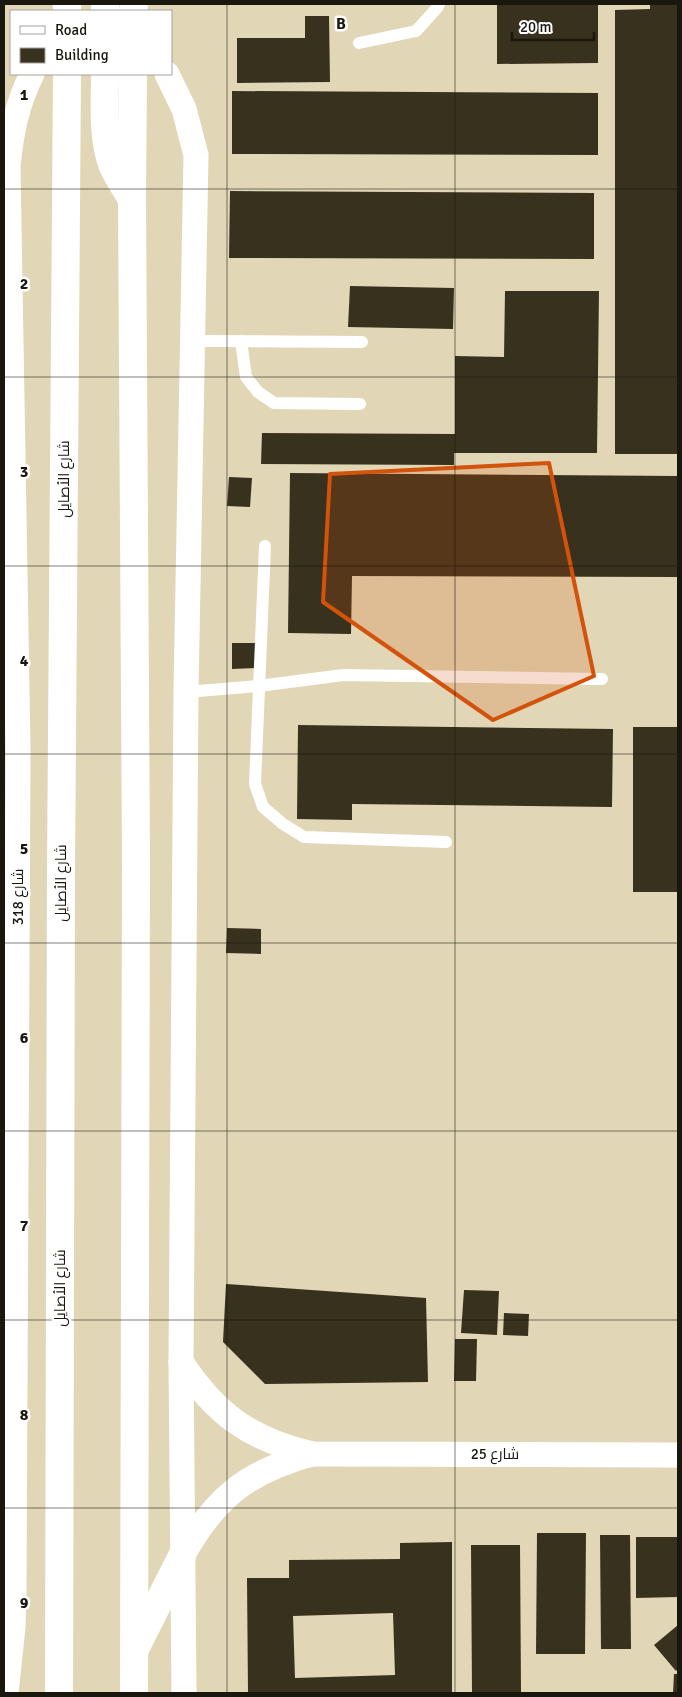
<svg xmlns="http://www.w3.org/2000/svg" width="682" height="1697" font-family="Signika,Cairo,sans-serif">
<rect width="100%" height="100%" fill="#ebe2c9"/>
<path fill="#e1d7b7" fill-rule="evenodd" d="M4 4H678V1693H4ZM11 11H171V74H11Z"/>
<g fill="#38311d" fill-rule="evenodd">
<polygon points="497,4 598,4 598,63 497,64"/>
<polygon points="650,4 678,4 678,454 615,454 615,10 650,9"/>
<polygon points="305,16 329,16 330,82 237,83 237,38 305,38"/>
<polygon points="232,91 598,93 598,155 232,154"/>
<polygon points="230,191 594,193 594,259 229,258"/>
<polygon points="350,286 454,288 453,329 348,327"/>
<polygon points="505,291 599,291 597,453 454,453 454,465 261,464 262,433 455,434 455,356 504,357"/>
<polygon points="290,473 678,476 678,577 352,576 351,634 288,633"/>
<polygon points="229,477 252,478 250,507 227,506"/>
<polygon points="232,643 256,643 256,668 232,669"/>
<polygon points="298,725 613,729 612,807 352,804 352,820 297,819"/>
<rect x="633" y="727" width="45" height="165"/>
<polygon points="227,928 261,929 261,954 226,953"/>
<polygon points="226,1284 426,1298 428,1382 265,1384 223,1342"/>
<polygon points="464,1290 499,1291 497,1335 461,1333"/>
<polygon points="504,1313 529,1314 528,1336 503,1335"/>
<polygon points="455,1339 477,1339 476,1381 454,1381"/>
<polygon points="537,1533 586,1533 585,1654 536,1654"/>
<polygon points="600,1535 630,1535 631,1649 601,1649"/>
<polygon points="636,1537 678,1537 678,1597 636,1598"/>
<path d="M452 1542V1693H248L247 1578H289V1560L400 1559V1543ZM393 1613 395 1675 295 1678 293 1616Z"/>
<polygon points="471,1545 520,1545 521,1693 472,1693"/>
<polygon points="678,1625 678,1669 676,1671 654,1645"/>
<polygon points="674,1674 678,1674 678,1693 673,1693"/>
</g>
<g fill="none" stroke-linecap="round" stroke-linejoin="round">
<g stroke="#fff" stroke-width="12">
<polyline points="359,43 416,31 437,8 439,4"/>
<polyline points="194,341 362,342"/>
<polyline points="241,341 246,377 258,392 274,403 360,404"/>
<polyline points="265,546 255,784 263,807 283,824 304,837 446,842"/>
<polyline points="186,692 259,686 343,675 602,679"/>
</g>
<g stroke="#fff" stroke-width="25">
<polyline points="167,74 184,109 196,155 186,692 181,1362 184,1693"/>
<path d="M181 1362C216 1415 250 1439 312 1454L678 1455"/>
<path d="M183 1555C215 1497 249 1471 312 1454"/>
<path d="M6 1693 13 1627 14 1592 18 749 8 167C11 133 17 104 32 74"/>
</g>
<g stroke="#fff" stroke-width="28">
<polyline points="67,4 67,11"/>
<polyline points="105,4 105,11"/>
<polyline points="133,11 134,4"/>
<path d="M105 74C105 103 102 135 112 164 117 176 125 187 131 198"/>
<polyline points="133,74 132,199 136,861 134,1693"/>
<polyline points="136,1647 182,1556"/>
<polyline points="59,1693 61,869 67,74"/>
</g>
</g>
<path fill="#d3520c" fill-opacity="0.2" stroke="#d3520c" stroke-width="4" stroke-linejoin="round" d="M549 463 594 676 493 720 323 602 330 474Z"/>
<path fill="none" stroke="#1a170e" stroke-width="1" stroke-opacity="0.55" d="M227 4V1693M455 4V1693M4 189H678M4 377H678M4 566H678M4 754H678M4 943H678M4 1131H678M4 1320H678M4 1508H678"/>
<g text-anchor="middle" stroke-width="5" stroke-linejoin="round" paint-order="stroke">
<g font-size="15" fill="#1a170e" stroke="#fff">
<text transform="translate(64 479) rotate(-90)" y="5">شارع الأصايل</text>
<text transform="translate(61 883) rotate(-90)" y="5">شارع الأصايل</text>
<text transform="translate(18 897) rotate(-90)" y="5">شارع 318</text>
<text transform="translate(60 1288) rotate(-90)" y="5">شارع الأصايل</text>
<text x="495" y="1459">شارع 25</text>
</g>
</g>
<g font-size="16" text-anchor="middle" font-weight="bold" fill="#1a170e" stroke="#fff" stroke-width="5" stroke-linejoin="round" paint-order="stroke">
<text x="341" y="29">B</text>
<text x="24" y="100">1</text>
<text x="24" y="289">2</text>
<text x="24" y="477">3</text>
<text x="24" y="666">4</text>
<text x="24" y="854">5</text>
<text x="24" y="1043">6</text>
<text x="24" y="1231">7</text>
<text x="24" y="1420">8</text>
<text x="24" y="1608">9</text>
</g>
<rect width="682" height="1697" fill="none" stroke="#1a170e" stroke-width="10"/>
<rect x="10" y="10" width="162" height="65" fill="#ffffff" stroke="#a3a29f"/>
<rect x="20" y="26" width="25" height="8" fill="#ffffff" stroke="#a3a29f"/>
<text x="55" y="35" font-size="15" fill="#1a170e">Road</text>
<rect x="20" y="48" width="25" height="15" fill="#38311d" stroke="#a3a29f"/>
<text x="55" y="60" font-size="15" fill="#1a170e">Building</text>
<path d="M512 32v8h82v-8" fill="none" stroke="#1a170e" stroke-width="2.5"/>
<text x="520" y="32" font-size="15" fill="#1a170e" stroke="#ffffff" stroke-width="4" paint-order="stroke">20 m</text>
</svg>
